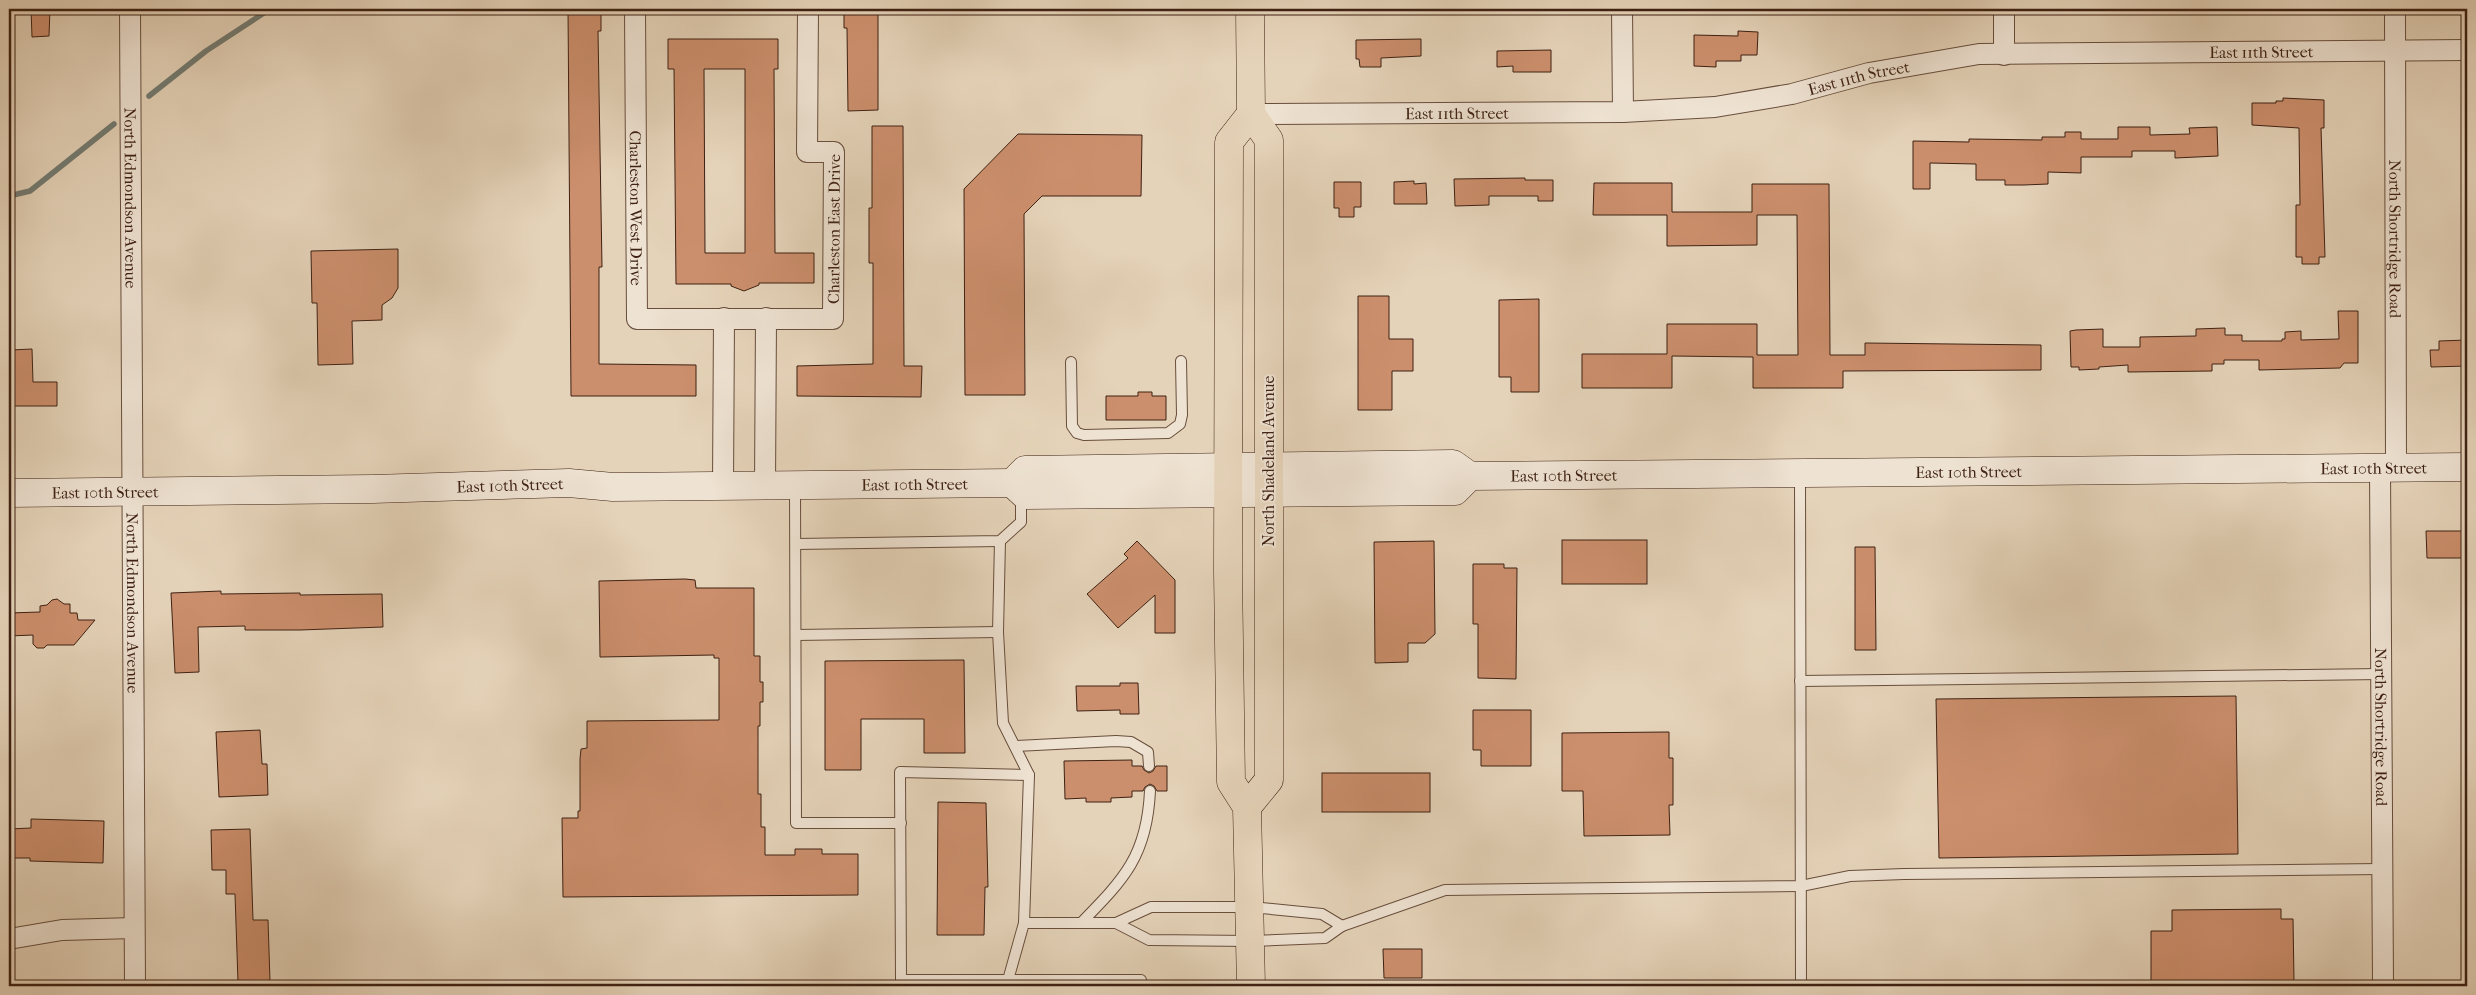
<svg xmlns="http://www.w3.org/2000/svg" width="2476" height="995" font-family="'IM FELL French Canon',serif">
<rect width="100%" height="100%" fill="#e5d3b9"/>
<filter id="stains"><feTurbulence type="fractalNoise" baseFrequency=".004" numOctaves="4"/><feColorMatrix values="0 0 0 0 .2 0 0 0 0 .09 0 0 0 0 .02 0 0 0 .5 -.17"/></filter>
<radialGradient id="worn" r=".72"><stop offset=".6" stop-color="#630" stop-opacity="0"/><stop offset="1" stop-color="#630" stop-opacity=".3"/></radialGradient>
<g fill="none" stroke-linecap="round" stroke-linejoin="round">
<g stroke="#737b72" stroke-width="5.5">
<polyline points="149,96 206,51 270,9"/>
<polyline points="9,196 30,191 114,124"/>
</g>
</g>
<g fill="#cc8f6d" stroke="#3e2113" fill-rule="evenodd">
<polygon points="31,9 50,9 49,36 32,37"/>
<polygon points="568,9 601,9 601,31 598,31 602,267 599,267 599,364 696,365 696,396 571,396"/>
<polygon points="844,9 878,9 878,110 848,111 847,28 844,28"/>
<polygon points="1738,31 1758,32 1757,55 1741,55 1741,61 1716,61 1716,67 1694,66 1694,35 1738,36"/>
<path d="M668 39H778V69H774L775 253H814V283H759V285L744 291 731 286V284H676L674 69H668ZM704 69H745V253H705Z"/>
<polygon points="1421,39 1421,56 1381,58 1381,67 1360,67 1359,59 1356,59 1356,40"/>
<polygon points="1551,50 1551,72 1513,72 1513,66 1497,67 1497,51"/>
<polygon points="2283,98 2324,100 2324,128 2321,128 2325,257 2319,257 2319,264 2302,264 2302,257 2296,257 2296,205 2300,205 2299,128 2252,125 2252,103 2276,103 2276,101 2283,101"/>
<polygon points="872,126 903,126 904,366 922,366 921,397 797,396 797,366 873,364 873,263 869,263 869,208 872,208"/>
<polygon points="2118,127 2150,127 2150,135 2190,134 2189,128 2217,127 2218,156 2175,158 2175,151 2132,151 2132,157 2081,157 2081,173 2048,172 2048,184 2024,185 2005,185 2005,180 1976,180 1976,164 1930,163 1930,189 1913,189 1913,141 1969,142 1969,139 2042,140 2042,137 2065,137 2065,132 2081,132 2081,139 2118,139"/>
<polygon points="1018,134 1142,135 1141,196 1042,196 1024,214 1025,395 965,395 964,189"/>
<polygon points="1525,178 1525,180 1553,180 1553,201 1538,201 1538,196 1489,196 1489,205 1455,206 1454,179"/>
<polygon points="1414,181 1414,184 1426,183 1427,204 1394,204 1394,182"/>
<polygon points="1334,182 1361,182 1361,207 1354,207 1354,217 1339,217 1339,208 1334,208"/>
<polygon points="1594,183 1672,183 1672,212 1752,212 1752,184 1829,184 1830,355 1865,355 1865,343 2041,345 2041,370 1843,371 1843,388 1753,388 1753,357 1672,356 1672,388 1582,388 1582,354 1667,354 1667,324 1757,324 1757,355 1798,355 1797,215 1757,215 1757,245 1667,246 1667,215 1593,215"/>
<polygon points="398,249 398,288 392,298 382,305 382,320 352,321 353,364 318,365 317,303 312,303 311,251"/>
<polygon points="1358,296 1389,296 1389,339 1413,339 1413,371 1392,371 1392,410 1358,410"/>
<polygon points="1539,299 1539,392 1511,392 1511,377 1499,377 1499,300"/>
<polygon points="2338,311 2358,311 2358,363 2344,363 2340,368 2259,370 2259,360 2224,360 2224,364 2212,364 2212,371 2128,372 2128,365 2099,367 2099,369 2079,370 2079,367 2071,367 2070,331 2076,330 2103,329 2103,347 2140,347 2140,337 2196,336 2196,329 2225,328 2225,335 2242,335 2242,341 2282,341 2282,339 2285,339 2285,332 2301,331 2301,340 2339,339"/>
<polygon points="2467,340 2467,366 2431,367 2430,350 2439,350 2439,341"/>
<polygon points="32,349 33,382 57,382 57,406 9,406 9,361 11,361 11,350"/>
<polygon points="1138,392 1152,392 1152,396 1166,396 1166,420 1106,420 1106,396 1138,396"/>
<polygon points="2426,531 2467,531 2467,558 2427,558"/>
<rect x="1562" y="540" width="85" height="44"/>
<polygon points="1137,541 1175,580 1175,633 1155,633 1155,595 1118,628 1087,594 1128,558 1124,554"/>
<polygon points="1434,541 1435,634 1425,643 1408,643 1408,662 1375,663 1374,542"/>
<polygon points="1855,547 1875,547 1876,650 1855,650"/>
<polygon points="1473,564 1504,564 1504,568 1517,568 1516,679 1478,678 1478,624 1473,624"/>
<polygon points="685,579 695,580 696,588 754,588 754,656 760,656 760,682 763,682 763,702 760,702 760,726 758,726 758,794 761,794 761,827 765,827 765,855 795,855 795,849 822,849 822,854 858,854 858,895 563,897 562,818 578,818 578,811 580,811 580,759 581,749 587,748 587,721 719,720 719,658 714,658 714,655 600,657 599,581"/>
<polygon points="221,591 221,594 300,593 300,595 382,594 383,627 300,630 245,630 245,626 198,627 199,672 175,673 171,593"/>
<polygon points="57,599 64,604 70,604 70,613 77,613 78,620 95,620 74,645 47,645 44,648 37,648 33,644 33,635 9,636 9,613 40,612 40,606 47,605 52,600"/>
<polygon points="964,660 965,753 924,753 924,719 861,719 861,770 825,770 825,661"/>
<polygon points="1120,683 1138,683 1139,714 1120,714 1120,710 1077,711 1076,686 1120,686"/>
<polygon points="2236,696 2238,854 1939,858 1936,699"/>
<polygon points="1473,710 1531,710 1531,766 1481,766 1481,750 1473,750"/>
<polygon points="260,730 262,764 267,764 268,795 219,797 216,732"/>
<polygon points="1669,732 1669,758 1673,758 1673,805 1669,805 1670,835 1584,836 1583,791 1562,791 1562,733"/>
<polygon points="1132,760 1132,766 1142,766 1144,770 1149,773 1153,771 1156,766 1167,766 1167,791 1157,791 1154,786 1150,784 1145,787 1143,791 1132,791 1132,797 1111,798 1111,802 1086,802 1086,798 1065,799 1064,761"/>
<rect x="1322" y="773" width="108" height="39"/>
<polygon points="938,802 986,803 988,887 985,887 984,935 937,935"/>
<polygon points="31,819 104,821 103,863 30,861 30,858 9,858 9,829 31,828"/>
<polygon points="250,829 253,920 268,920 270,981 238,982 235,894 226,894 226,870 212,870 211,830"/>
<polygon points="2281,909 2281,919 2293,919 2294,981 2282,981 2282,986 2174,986 2174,981 2151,981 2151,931 2172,931 2172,910"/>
<polygon points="1383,949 1422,949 1422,978 1384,978"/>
</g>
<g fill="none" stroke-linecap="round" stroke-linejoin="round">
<defs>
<g id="lane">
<polyline points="1071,362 1072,426 1077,433 1084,435 1168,433 1180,424 1182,415 1181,361"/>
<polyline points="1800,473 1801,986"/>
<polyline points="795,487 796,823 901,823"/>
<polyline points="1000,541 998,632 1003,723 1029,775 1024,923 1116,923 1151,907 1251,907 1322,914 1342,926 1325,938 1251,941 1149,940 1116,923"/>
<polyline points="796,544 1000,541 1021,522 1021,495"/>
<polyline points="796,635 998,632"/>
<polyline points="1800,681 2381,674"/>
<polyline points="1015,746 1116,741 1131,742 1148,752 1149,766"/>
<polyline points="1029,775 900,772 901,980 1141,980"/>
<path d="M1081 923C1124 879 1147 856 1150 791"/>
<polyline points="1342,926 1445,890 1801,886 1850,876 1904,874 2382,869"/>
<polyline points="1008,980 1024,923"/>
</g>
<g id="street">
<path id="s1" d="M130 9 135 986"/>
<path id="s2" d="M635 9 637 319H833L834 152H807L808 9"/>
<polyline points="1622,9 1623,112"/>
<polyline points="2004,9 2004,55"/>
<path id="s3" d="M2395 9 2396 468"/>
<path id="s4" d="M1251 114 1623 112 1715 107 1792 94 1869 73 1979 54 2467 50"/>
<path id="s5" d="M2380 468 2383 986"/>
<polyline points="723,486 724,318"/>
<polyline points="765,486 766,318"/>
<polyline points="9,939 62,930 134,928"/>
</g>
<g id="secondary">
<path id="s6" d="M1012 483 1025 470 1453 464 1470 476 2467 467"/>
<path id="s7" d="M9 493 373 489 569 483 613 487 1012 483 1025 495 1455 491 1470 476"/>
</g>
<g id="primary">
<polyline points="1251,114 1229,142 1228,572 1231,782 1247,807 1251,986"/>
<polyline points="1247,807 1269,780 1269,140 1251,114 1250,9"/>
</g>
</defs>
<use href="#lane" stroke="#684e3c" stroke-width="12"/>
<use href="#street" stroke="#684e3c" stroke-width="22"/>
<use href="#secondary" stroke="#3e2113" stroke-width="29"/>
<use href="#primary" stroke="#3e2113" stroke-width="29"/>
<use href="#lane" stroke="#eee2d2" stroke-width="10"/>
<use href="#street" stroke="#eee2d2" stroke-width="20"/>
<use href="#secondary" stroke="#eee2d2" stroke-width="28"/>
<use href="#primary" stroke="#e5d3b9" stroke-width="28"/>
</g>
<g text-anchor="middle" stroke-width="4" stroke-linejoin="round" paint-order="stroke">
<g font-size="16" fill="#3e2113" stroke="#eee2d2">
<text dy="6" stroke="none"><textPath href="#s4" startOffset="1016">East 11th Street</textPath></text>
<text dy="6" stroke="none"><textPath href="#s4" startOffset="611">East 11th Street</textPath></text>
<text dy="6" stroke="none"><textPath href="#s4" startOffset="206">East 11th Street</textPath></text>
<text dy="6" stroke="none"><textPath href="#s1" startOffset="189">North Edmondson Avenue</textPath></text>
<text dy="6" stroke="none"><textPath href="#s2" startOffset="199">Charleston West Drive</textPath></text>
<text dy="6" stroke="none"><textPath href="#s2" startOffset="596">Charleston East Drive</textPath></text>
<text dy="6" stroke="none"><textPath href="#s3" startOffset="230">North Shortridge Road</textPath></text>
<text transform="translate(1268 461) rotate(-90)" y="6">North Shadeland Avenue</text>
<text dy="6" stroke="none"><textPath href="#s6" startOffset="1371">East 10th Street</textPath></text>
<text dy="6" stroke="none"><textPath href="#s6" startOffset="966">East 10th Street</textPath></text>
<text dy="6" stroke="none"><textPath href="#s6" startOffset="561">East 10th Street</textPath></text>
<text dy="6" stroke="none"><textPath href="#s7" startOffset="906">East 10th Street</textPath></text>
<text dy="6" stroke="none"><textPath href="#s7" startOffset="501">East 10th Street</textPath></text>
<text dy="6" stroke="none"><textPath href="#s7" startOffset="96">East 10th Street</textPath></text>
<text dy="6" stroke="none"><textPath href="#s1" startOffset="594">North Edmondson Avenue</textPath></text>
<text dy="6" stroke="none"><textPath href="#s5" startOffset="259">North Shortridge Road</textPath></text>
</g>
</g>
<rect width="2476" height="995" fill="none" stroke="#e5d3b9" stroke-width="30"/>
<rect x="10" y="10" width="2456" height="975" fill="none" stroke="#3e2113" stroke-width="2.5"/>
<rect x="15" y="15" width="2446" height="965" fill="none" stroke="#3e2113"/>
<rect width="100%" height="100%" filter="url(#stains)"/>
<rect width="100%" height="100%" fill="url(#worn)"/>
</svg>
